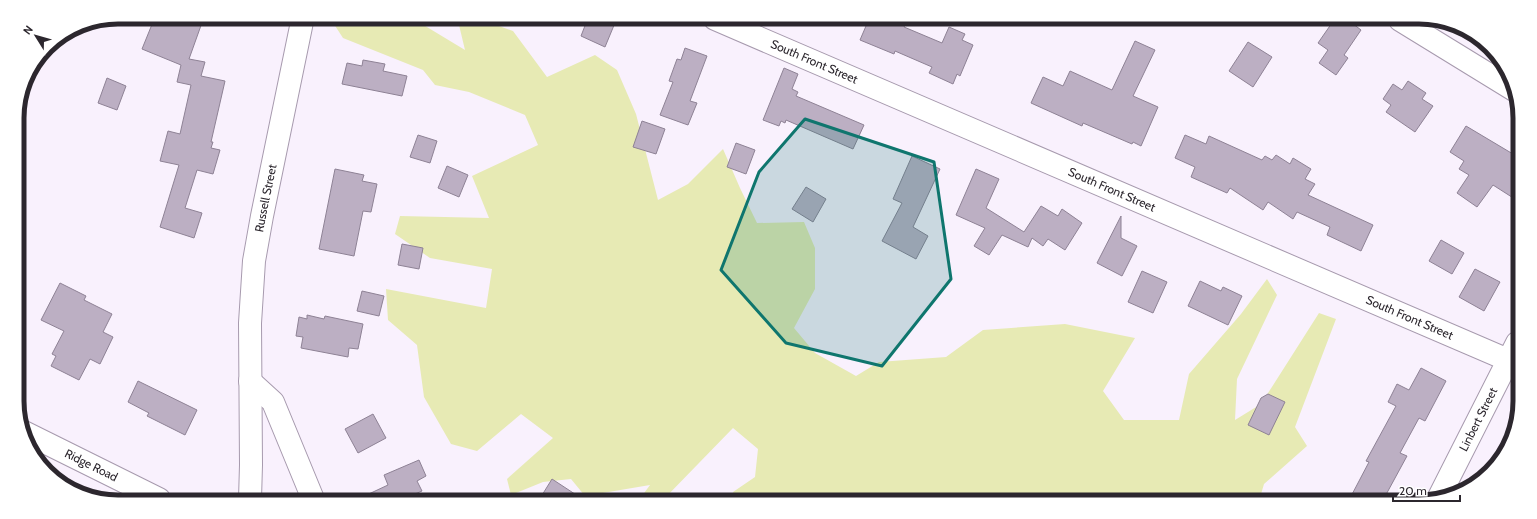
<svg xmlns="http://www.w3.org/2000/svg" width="1537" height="519" font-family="Cabin,sans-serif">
<rect width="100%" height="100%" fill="#f9f1fd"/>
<polygon fill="#e7eab4" points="330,18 412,18 465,50 459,25 464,18 477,18 513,31 547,77 595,55 617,70 636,114 658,200 688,184 723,149 740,188 757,223 804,222 815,248 815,289 794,328 815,353 856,376 879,362 946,357 983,330 1065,324 1135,338 1103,391 1124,420 1179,420 1189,374 1241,314 1267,279 1277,295 1237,379 1235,420 1261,404 1319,313 1336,319 1295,427 1307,446 1264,484 1259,501 735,500 733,492 755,477 758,449 733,428 663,500 639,500 650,485 585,496 571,479 543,482 511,495 507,479 553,438 521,414 477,451 451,444 424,397 417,345 388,320 386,289 486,308 492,269 430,258 395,234 400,216 489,218 472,176 538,145 525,115 469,92 435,85 423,70 343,38"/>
<g fill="#bcafc3" stroke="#8e8295">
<polygon points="155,17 204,17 189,59 205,62 201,76 225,81 211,142 213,142 211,148 220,150 213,174 197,170 185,208 202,213 194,238 160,227 179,165 160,161 168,131 180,134 191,85 177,82 181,65 142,49"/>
<polygon points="588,18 617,18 605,47 581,36"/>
<polygon points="869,19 908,19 904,27 942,43 949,27 965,34 962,40 973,45 960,76 957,74 953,84 929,73 932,67 895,51 894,54 860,40"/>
<polygon points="1334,20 1348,20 1361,30 1344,55 1348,58 1336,75 1319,63 1328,50 1318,43"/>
<polygon points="1135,41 1155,50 1133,96 1158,107 1141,146 1133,142 1132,144 1083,123 1082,126 1031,103 1043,77 1063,86 1070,71 1112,90"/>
<polygon points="1248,42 1272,57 1253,87 1229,71"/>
<polygon points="685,48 707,56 690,101 697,103 688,125 660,115 673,82 669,81 677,59 681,60"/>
<polygon points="363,60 385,64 383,71 407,76 402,96 342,84 347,63 362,66"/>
<polygon points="784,68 798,74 792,89 798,92 796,96 864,125 853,149 786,120 785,123 781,121 779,126 763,120"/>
<polygon points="107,78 126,86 117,110 98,103"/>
<polygon points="1408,81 1426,93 1422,99 1433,106 1415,132 1386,112 1391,105 1383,99 1393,84 1402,90"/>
<polygon points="642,121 665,129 656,154 633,147"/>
<polygon points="1466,126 1518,157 1518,201 1493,185 1477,207 1457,193 1469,175 1459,169 1464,161 1450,152"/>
<polygon points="418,135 437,141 430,163 410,157"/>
<polygon points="1185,135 1206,144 1209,136 1262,160 1265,156 1272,160 1276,155 1290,164 1293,158 1311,169 1305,179 1315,184 1308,195 1373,225 1361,251 1327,235 1330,227 1297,212 1293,219 1268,202 1263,210 1230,188 1227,193 1191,177 1195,167 1175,158"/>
<polygon points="736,143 755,150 746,174 727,167"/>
<polygon points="912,156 940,169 913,227 928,236 916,259 882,241 902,203 893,199"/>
<polygon points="447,166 468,175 459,197 438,188"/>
<polygon points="335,169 364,175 362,181 377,184 371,212 363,211 354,256 319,249"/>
<polygon points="976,169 999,179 986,208 1024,232 1041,206 1058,216 1062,209 1082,223 1065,250 1048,239 1043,246 1032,238 1028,247 1002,235 989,255 974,246 985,228 956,215"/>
<polygon points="806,187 826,199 813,222 792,209"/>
<polygon points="1121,216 1121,238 1137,246 1122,276 1097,263"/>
<polygon points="1441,240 1464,253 1452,274 1429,261"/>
<polygon points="402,244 423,248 419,269 398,265"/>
<polygon points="1475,269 1500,282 1484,311 1459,297"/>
<polygon points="1142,271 1167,282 1153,313 1128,302"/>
<polygon points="1200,281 1221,291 1223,287 1242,296 1228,325 1188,306"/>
<polygon points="60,283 86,296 84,300 112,314 103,332 113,337 100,364 90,359 79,380 51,366 56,356 52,354 64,331 41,320"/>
<polygon points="362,291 384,296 379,316 357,311"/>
<polygon points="307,315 324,319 325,316 363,324 358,349 349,348 348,357 301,348 303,337 296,336 299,317 307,319"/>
<polygon points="1421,368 1446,381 1425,421 1419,418 1400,453 1407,456 1382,502 1348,502 1369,462 1366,461 1396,406 1388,402 1397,384 1409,390"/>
<polygon points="138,381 197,410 185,435 147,416 149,413 128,402"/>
<polygon points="1268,394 1285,402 1269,435 1248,425 1261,398"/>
<polygon points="373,414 386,438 358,453 345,429"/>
<polygon points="419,460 426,476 417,481 422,491 403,499 358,499 388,485 384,475"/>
<polygon points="552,479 584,500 539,500"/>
</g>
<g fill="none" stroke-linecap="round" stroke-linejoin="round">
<defs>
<g id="minor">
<path id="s1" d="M715 19 1508 360"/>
<polyline points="1400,20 1514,90"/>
<polyline points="250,381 273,402 313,499"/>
<path id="s2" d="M24 432 159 499"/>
<path id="s3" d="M1439 497 1517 343"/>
</g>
<g id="secondary">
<path id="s4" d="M250 499 251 465 250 323 254 261 262 216 303 17"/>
</g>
</defs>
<use href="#minor" stroke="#a79aae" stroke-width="24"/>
<use href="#secondary" stroke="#a79aae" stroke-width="24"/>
<use href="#minor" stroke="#fff" stroke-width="22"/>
<use href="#secondary" stroke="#fff" stroke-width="22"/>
</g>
<path fill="#0f766e" fill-opacity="0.2" stroke="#0f766e" stroke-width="3" stroke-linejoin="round" d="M805 119 934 162 951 279 882 366 786 343 721 270 759 172Z"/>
<g text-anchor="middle" stroke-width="3" stroke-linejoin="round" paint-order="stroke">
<g font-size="12" fill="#2c272e" stroke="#fff">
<text dy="4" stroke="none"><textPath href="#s1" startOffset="108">South Front Street</textPath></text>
<text dy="4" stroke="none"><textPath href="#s1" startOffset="432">South Front Street</textPath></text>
<text dy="4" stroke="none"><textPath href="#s4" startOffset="302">Russell Street</textPath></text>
<text dy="4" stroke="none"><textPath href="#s1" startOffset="756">South Front Street</textPath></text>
<text dy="4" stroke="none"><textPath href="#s3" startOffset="87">Linbert Street</textPath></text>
<text dy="4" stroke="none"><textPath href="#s2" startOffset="75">Ridge Road</textPath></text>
</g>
</g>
<path d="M0 0H1537V519H0ZM118 24H1419A94 94 0 0 1 1513 118V401A94 94 0 0 1 1419 495H118A94 94 0 0 1 24 401V118A94 94 0 0 1 118 24Z" fill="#fff" fill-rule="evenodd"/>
<path fill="none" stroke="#2c272e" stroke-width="5" d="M118 24H1419A94 94 0 0 1 1513 118V401A94 94 0 0 1 1419 495H118A94 94 0 0 1 24 401V118A94 94 0 0 1 118 24Z"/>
<g transform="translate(36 36) rotate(307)" stroke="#ffffff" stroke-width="3" paint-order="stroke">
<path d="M0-3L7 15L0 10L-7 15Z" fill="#2c272e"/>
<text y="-6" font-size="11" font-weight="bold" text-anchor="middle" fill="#2c272e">N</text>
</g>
<path d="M1393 495v6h67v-6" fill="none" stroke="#2c272e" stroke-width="2"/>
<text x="1399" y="495" font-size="12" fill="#2c272e" stroke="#ffffff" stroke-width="3" paint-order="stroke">20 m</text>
</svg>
